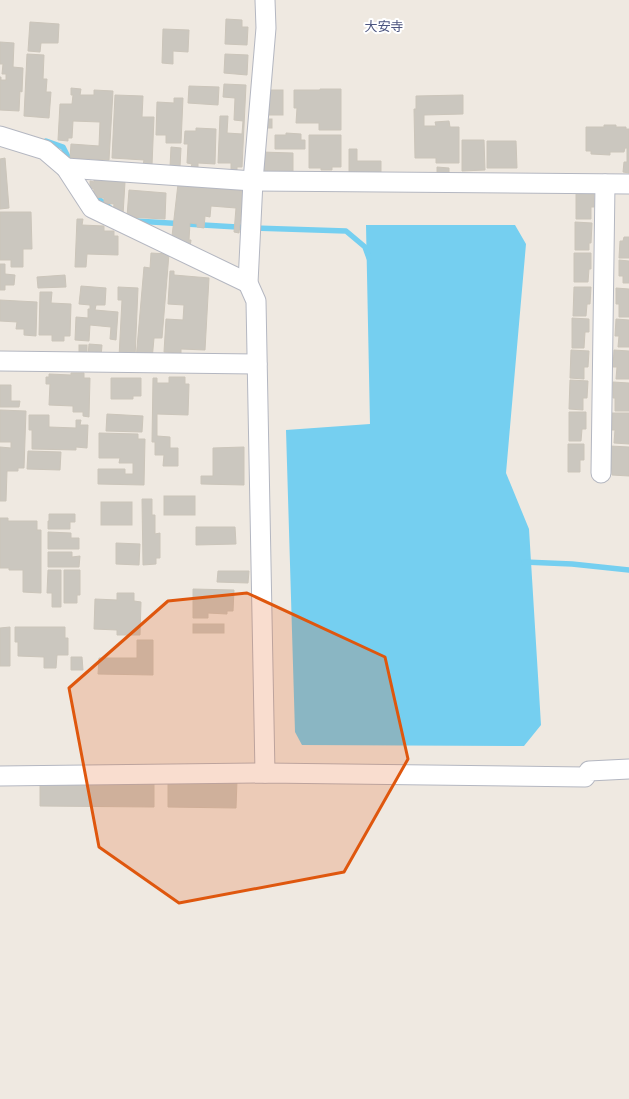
<svg xmlns="http://www.w3.org/2000/svg" width="629" height="1099" font-family="'Exo 2','Noto Sans JP',sans-serif">
<rect width="100%" height="100%" fill="#efe9e1"/>
<polygon fill="#75cff0" points="366,225 515,225 526,244 506,473 529,529 541,725 524,746 302,745 295,732 286,430 370,424"/>
<g fill="none" stroke-linecap="round" stroke-linejoin="round">
<g stroke="#75cff0" stroke-width="5.5">
<polyline points="46,141 63,147 71,163"/>
<polyline points="92,194 109,207"/>
<polyline points="135,221 254,228 346,231 365,247 369,258"/>
<polyline points="524,562 572,564 629,570"/>
</g>
</g>
<g fill="#cbc7bf" stroke="#cbc5ba">
<polygon points="226,19 242,20 242,27 248,27 247,45 225,44"/>
<polygon points="30,22 59,24 58,43 41,43 40,52 28,51"/>
<polygon points="163,29 189,30 188,52 173,51 173,64 162,63"/>
<polygon points="0,42 14,43 13,67 23,68 22,92 20,91 19,111 0,110 0,77 1,77 1,80 6,80 6,74 2,74 3,64 0,64"/>
<polygon points="27,54 44,55 43,79 47,79 46,92 51,92 49,118 24,116"/>
<polygon points="225,54 248,55 247,75 224,73"/>
<polygon points="224,84 246,85 242,167 237,167 237,170 231,169 231,163 218,163 220,116 228,116 227,133 242,134 243,121 234,120 235,98 223,97"/>
<polygon points="189,86 219,87 218,105 188,103"/>
<polygon points="71,88 81,89 80,95 94,95 94,90 113,91 109,160 70,158 71,144 99,146 100,122 73,121 72,138 68,138 68,141 58,140 60,104 72,104 73,95 71,95"/>
<polygon points="320,89 341,89 341,130 319,130 319,123 296,123 297,108 294,108 294,90 320,90"/>
<rect x="265" y="90" width="18" height="25"/>
<polygon points="115,95 143,96 142,117 154,117 152,165 143,165 144,160 112,158"/>
<polygon points="463,95 463,114 424,115 424,126 436,126 435,122 449,121 450,127 459,127 459,163 436,163 436,158 415,158 414,109 416,109 416,96"/>
<polygon points="174,98 183,98 181,143 166,143 166,135 156,135 157,102 174,103"/>
<rect x="264" y="119" width="8" height="9"/>
<polygon points="604,125 616,125 616,127 626,127 626,129 629,129 629,173 623,172 624,162 627,162 627,148 625,148 624,152 610,152 610,155 591,154 591,151 586,151 586,127 604,127"/>
<polygon points="196,128 216,129 215,164 198,163 198,167 191,167 192,164 187,163 188,144 184,144 185,131 196,131"/>
<polygon points="286,133 301,134 301,140 305,140 305,149 275,149 275,135 286,135"/>
<polygon points="309,135 341,135 341,167 332,167 332,170 321,170 321,168 309,168"/>
<polygon points="462,140 484,140 485,170 462,171"/>
<polygon points="487,141 516,141 517,168 487,168"/>
<polygon points="171,147 181,148 180,167 170,167"/>
<polygon points="349,149 357,149 357,161 381,161 381,178 349,176"/>
<polygon points="261,152 293,153 293,174 260,173"/>
<polygon points="5,158 9,208 0,209 0,159"/>
<polygon points="437,167 449,168 449,178 437,178"/>
<polygon points="94,180 125,182 123,215 113,214 114,204 104,203 104,198 93,197 94,189 90,188 90,181 94,182"/>
<polygon points="178,184 244,191 239,233 234,232 236,208 211,206 210,217 205,216 204,228 197,227 197,224 190,223 189,240 191,240 190,247 171,245"/>
<polygon points="129,190 166,193 165,219 127,217"/>
<polygon points="594,190 594,207 591,207 591,219 576,219 576,193"/>
<polygon points="0,212 31,212 32,249 23,249 23,267 11,267 11,260 0,260"/>
<polygon points="77,219 83,219 82,225 104,226 104,231 114,231 114,236 118,236 118,255 87,254 86,267 75,267"/>
<polygon points="575,222 592,223 591,243 589,243 589,250 575,250"/>
<polygon points="624,237 629,237 629,258 619,258 620,241 623,241"/>
<polygon points="151,253 169,254 162,338 154,338 152,360 136,359 144,267 150,268"/>
<polygon points="574,253 591,253 591,269 589,269 588,282 574,282"/>
<polygon points="619,260 629,261 629,283 623,283 623,276 619,276"/>
<polygon points="0,264 5,264 5,274 15,275 14,285 5,285 5,290 0,290"/>
<polygon points="170,271 174,271 174,275 209,278 205,350 181,349 181,353 164,352 166,319 183,320 184,305 168,304"/>
<polygon points="65,275 66,287 38,288 37,277"/>
<polygon points="81,286 106,288 105,305 96,305 95,310 118,312 116,340 110,339 111,327 90,325 89,341 75,340 76,317 88,318 88,309 90,309 90,305 79,304"/>
<polygon points="118,287 138,288 135,358 119,357 122,300 118,300"/>
<polygon points="574,287 591,287 590,304 587,304 586,316 573,316"/>
<polygon points="616,288 629,289 629,317 619,317 619,304 616,304"/>
<polygon points="40,292 52,292 51,303 71,304 70,336 64,336 64,341 52,341 52,335 39,335"/>
<polygon points="0,300 37,302 36,336 24,335 24,329 16,329 17,322 0,321"/>
<polygon points="572,318 589,319 589,332 585,332 584,348 572,348"/>
<polygon points="616,319 629,320 629,347 618,347 619,336 615,336"/>
<polygon points="89,344 102,345 101,357 88,356"/>
<rect x="79" y="345" width="8" height="10"/>
<polygon points="571,350 589,351 588,367 584,367 584,379 570,378"/>
<polygon points="614,350 629,351 629,379 616,379 617,367 613,367"/>
<polygon points="71,373 84,373 84,378 90,378 89,417 83,416 83,412 73,412 73,406 49,405 50,384 46,384 46,377 49,377 49,374 71,375"/>
<polygon points="169,377 185,377 185,384 189,384 188,415 157,414 157,436 170,437 170,448 178,448 178,466 163,466 164,455 155,455 155,442 152,442 153,378 157,378 157,383 169,383"/>
<polygon points="111,378 141,378 141,396 133,396 133,399 111,399"/>
<polygon points="570,380 588,381 587,398 583,398 583,410 569,409"/>
<polygon points="613,382 629,383 629,411 615,411 615,398 613,398"/>
<polygon points="0,385 11,385 11,401 20,401 19,407 0,407"/>
<polygon points="0,410 26,411 24,468 18,468 18,471 7,471 6,501 0,501 0,447 11,448 11,442 0,442"/>
<polygon points="569,412 586,412 586,429 582,429 581,441 569,441"/>
<polygon points="612,413 629,413 629,444 614,443 615,430 612,430"/>
<polygon points="107,414 143,416 142,432 106,431"/>
<polygon points="29,415 49,415 49,427 76,428 76,420 81,420 80,425 88,425 87,448 76,447 76,450 32,449 32,430 29,430"/>
<polygon points="99,433 138,434 138,439 145,439 144,485 98,484 98,469 125,469 125,474 133,474 133,463 119,463 120,458 99,458"/>
<polygon points="568,444 584,444 584,460 580,460 580,472 568,472"/>
<polygon points="610,446 629,447 629,476 612,475"/>
<polygon points="244,447 244,485 201,484 201,476 213,476 213,448"/>
<polygon points="28,451 61,452 60,470 27,469"/>
<rect x="164" y="496" width="31" height="19"/>
<polygon points="142,499 152,499 152,515 155,515 155,534 160,533 160,558 156,558 156,564 143,565"/>
<rect x="101" y="502" width="31" height="23"/>
<polygon points="49,514 75,514 75,522 70,522 70,529 48,529 48,521 49,521"/>
<polygon points="0,518 8,518 8,521 37,521 37,530 41,530 41,593 23,592 23,570 9,570 9,568 0,568"/>
<polygon points="196,527 235,527 236,544 196,545"/>
<polygon points="48,532 71,533 71,538 79,538 79,549 48,549"/>
<polygon points="116,543 140,544 139,565 116,564"/>
<polygon points="48,552 72,552 72,557 80,556 79,567 48,567"/>
<polygon points="48,570 61,570 61,607 52,607 52,593 47,593"/>
<polygon points="64,570 80,570 80,595 77,595 77,603 64,603"/>
<polygon points="218,571 249,571 248,583 217,582"/>
<polygon points="193,589 234,590 233,611 227,611 227,614 208,613 208,618 193,618"/>
<polygon points="117,593 134,593 134,601 141,602 140,635 117,635 117,630 94,629 95,599 117,600"/>
<rect x="193" y="624" width="31" height="9"/>
<polygon points="10,627 10,666 0,666 0,628"/>
<polygon points="15,627 65,627 65,638 68,638 68,655 57,655 56,668 44,668 44,657 18,656 18,642 15,642"/>
<polygon points="137,640 153,640 153,675 98,674 99,658 137,658"/>
<polygon points="71,657 82,657 83,670 71,670"/>
<polygon points="40,779 154,780 154,807 40,806"/>
<polygon points="168,779 237,780 236,808 168,807"/>
</g>
<g fill="none" stroke-linecap="round" stroke-linejoin="round">
<defs>
<g id="street">
<polyline points="0,136 45,150 66,168 92,208 248,283"/>
<polyline points="66,168 253,181 629,184"/>
<polyline points="0,361 257,364"/>
<polyline points="601,473 605,184"/>
<polyline points="265,773 256,301 248,283 253,181 266,28 265,0"/>
<polyline points="0,776 265,773 585,777 589,771 629,769"/>
</g>
</defs>
<use href="#street" stroke="#b4b7c1" stroke-width="21"/>
<use href="#street" stroke="#fff" stroke-width="19"/>
</g>
<path fill="#df570e" fill-opacity="0.2" stroke="#df570e" stroke-width="3" stroke-linejoin="round" d="M247 593 385 657 408 759 344 872 179 903 99 847 69 688 168 601Z"/>
<g text-anchor="middle" stroke-width="4" stroke-linejoin="round" paint-order="stroke">
<g font-size="13" fill="#4d5680" stroke="#fff">
<text x="384" y="31">大安寺</text>
</g>
</g>
</svg>
